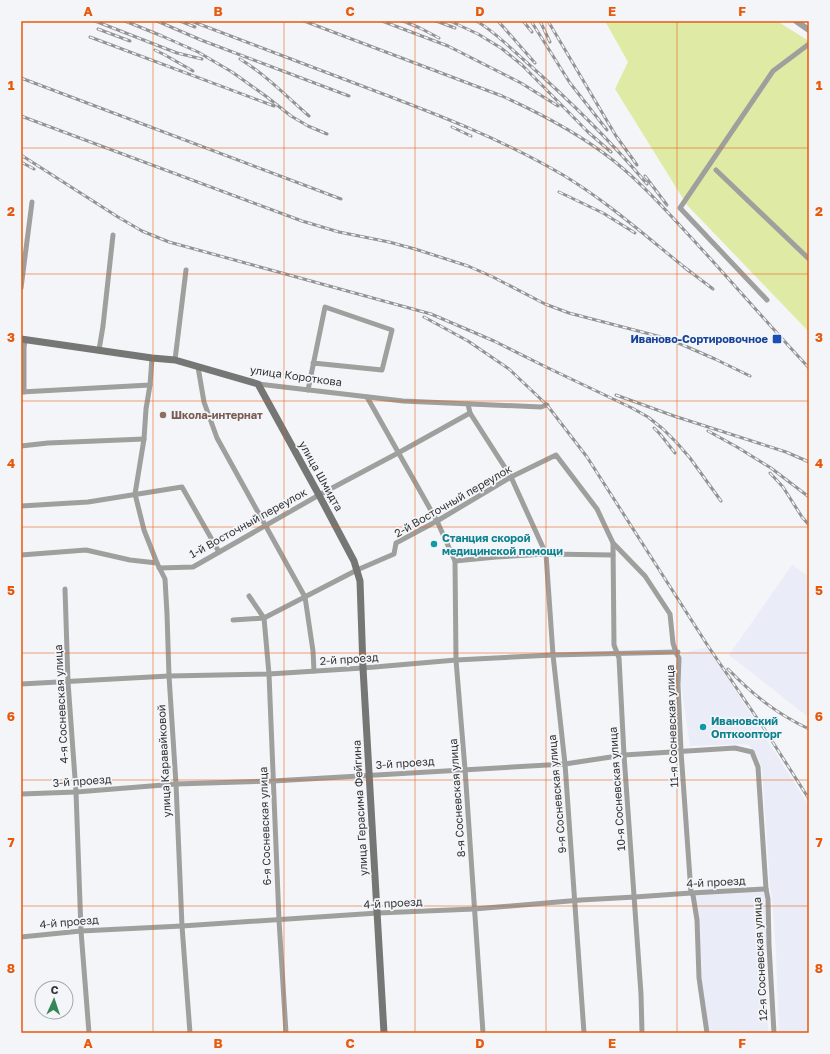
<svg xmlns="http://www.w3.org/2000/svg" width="830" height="1054" font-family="'Golos Text',sans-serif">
<rect width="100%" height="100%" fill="#f4f5f8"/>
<g fill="#eaecf7">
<polygon points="792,565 809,577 809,713 807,716 729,655"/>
<polygon points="708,647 809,806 809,1033 779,1033 776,953 772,896 770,887 762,768 758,757 749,745 743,744 690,746 677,656 683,653"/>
<polygon points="762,889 765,896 766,936 765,957 768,1033 708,1033 700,978 694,893"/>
</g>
<polygon fill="#dfeba4" points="605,21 777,21 809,41 809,332 687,205 615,89 628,62"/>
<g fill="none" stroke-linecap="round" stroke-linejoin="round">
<g stroke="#9f9f9d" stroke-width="5">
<polyline points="716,170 809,259"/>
<polyline points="21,288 32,202"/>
<polyline points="767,300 680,208 773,71 809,44"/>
<polyline points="99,350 103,326 113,235"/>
<polyline points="152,358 150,385 146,409 144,439 135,494 144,530 157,563 165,579 167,614 169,676 176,784 182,926 190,1033"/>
<polyline points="175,360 186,270"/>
<polyline points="198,367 204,402 217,438 305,597 313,651 314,671"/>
<polyline points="258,384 403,401 541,407 547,405"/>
<polyline points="308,390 325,307 392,330 382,370 313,363"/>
<polyline points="21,392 150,385"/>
<polyline points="24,392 24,348 25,339"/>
<polyline points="367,397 437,521 455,561 456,660 465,769 483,1033"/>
<polyline points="468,404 470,413 511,477 546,554 553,655 565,764 584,1033"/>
<polyline points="21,446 48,443 144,439"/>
<polyline points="21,506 88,502 182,487 219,552"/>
<polyline points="613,543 614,645 619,658 624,755 641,994 642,1033"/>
<polyline points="21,555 86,550 130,560 157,563"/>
<polyline points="455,561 496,557 546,554 613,555"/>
<polyline points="159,568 193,567 319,495 398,453 470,413"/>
<polyline points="65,589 68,682 76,792 81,931 89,1033"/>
<polyline points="249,596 264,618"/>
<polyline points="264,618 269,674 279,920 286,1033"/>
<polyline points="233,620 264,618 357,570 394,554 396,543 437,521 511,477 556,455 597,509 613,543 645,576 670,614 673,643 676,653 679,658 678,685 681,751 691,893 693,895 697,920 699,978 707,1033"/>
<polyline points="21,684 169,676 269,674 363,668 456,660 553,655 678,652"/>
<polyline points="21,794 76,792 176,784 273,781 565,764 624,755 735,748 752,752 758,767 766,889 768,899 769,945 774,1033"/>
<polyline points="21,937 81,931 182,926 378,913 474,909 581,900 635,897 691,893 766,889"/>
</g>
<polyline stroke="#9f9f9d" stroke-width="6" points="796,21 809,30"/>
<polyline stroke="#767674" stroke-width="7" points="21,339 152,358 175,360 258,384 319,495 354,561 360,581 363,668 384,1033"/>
<defs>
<g id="rail">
<polyline points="95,21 159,46 177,53 202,59"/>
<polyline points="125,21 162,36 198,52 232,72 267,97 291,116 308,126 327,134"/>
<polyline points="157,21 201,40 349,96"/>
<polyline points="180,21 195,27"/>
<path d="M191 21C251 44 310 66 370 89 436 114 502 139 563 175 608 202 648 238 689 271"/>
<path d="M304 21 502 96C542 114 580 134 614 161 640 182 663 207 685 231 727 276 767 323 809 368"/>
<polyline points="382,21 448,46 521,83 558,106"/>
<polyline points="403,21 420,28 439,38"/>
<polyline points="436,21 455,28"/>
<polyline points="450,21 478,34 501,48 522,65 588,132 611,152"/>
<path d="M476 21C493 30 509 47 524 60 567 98 609 139 647 184"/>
<polyline points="498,21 535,63"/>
<polyline points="523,21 532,32"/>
<polyline points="531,21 570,83 607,130"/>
<polyline points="540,21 550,42"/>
<polyline points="548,21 616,136 637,165"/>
<polyline points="98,29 130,41"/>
<polyline points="90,37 274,106"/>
<polyline points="155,50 165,55 193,71"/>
<path d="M240 59C266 75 286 96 309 116"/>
<polyline points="21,78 341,199"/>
<polyline points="21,116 302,221 339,232 389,242 415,249 468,266 493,277 545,304 569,313 669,339 715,359 750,376"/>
<polyline points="452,127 471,136"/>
<polyline points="21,155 118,217 142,231 169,242 431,314 494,341 546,367 632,408 648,417 663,429 677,443 690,458 721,501"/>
<polyline points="21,162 34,169"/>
<polyline points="645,176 667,205"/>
<polyline points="559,192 603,213 635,233"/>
<polyline points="684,267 713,289"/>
<polyline points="424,317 468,341 509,369 547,405 587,457 708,646 765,730 809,799"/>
<polyline points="616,395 674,416 786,452 809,462"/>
<polyline points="654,428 660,434 675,453"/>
<polyline points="708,431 737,447 771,468 809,497"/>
<polyline points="770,473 783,487 802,517 809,525"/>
<path d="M728 669C753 695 777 714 809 729"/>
</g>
</defs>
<use href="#rail" stroke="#929395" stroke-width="3"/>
<use href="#rail" stroke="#f4f5f8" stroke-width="1.5" stroke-dasharray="4.5" stroke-linecap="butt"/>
</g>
<path fill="none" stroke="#e8590c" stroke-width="1" stroke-opacity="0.55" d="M153 21V1033M284 21V1033M415 21V1033M546 21V1033M677 21V1033M21 148H809M21 274H809M21 401H809M21 527H809M21 653H809M21 780H809M21 906H809"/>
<rect fill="#1a4fb4" stroke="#f4f5f8" stroke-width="1.5" x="772" y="334" width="10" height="10" rx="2"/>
<circle fill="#8d6e63" stroke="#f4f5f8" stroke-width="1.5" cx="163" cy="415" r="4"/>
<g fill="#0f9aa8" stroke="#f4f5f8" stroke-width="1.5">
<circle cx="434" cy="544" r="4"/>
<circle cx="703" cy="727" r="4"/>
</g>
<g text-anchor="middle" stroke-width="3.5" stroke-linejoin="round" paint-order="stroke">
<g font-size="11" font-weight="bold" fill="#164399" stroke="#f4f5f8" text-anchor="end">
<text x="768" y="343">Иваново-Сортировочное</text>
</g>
<g font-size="11" fill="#343436" stroke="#f4f5f8">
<text transform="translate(296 376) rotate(8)" y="4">улица Короткова</text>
<text transform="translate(321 476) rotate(61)" y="4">улица Шмидта</text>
<text transform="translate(453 501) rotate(-30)" y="4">2-й Восточный переулок</text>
<text transform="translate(248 523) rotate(-29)" y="4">1-й Восточный переулок</text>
<text transform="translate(349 659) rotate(-4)" y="4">2-й проезд</text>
<text transform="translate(61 704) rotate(-93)" y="4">4-я Сосневская улица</text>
<text transform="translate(672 726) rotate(-92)" y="4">11-я Сосневская улица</text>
<text transform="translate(164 761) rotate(-93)" y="4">улица Каравайковой</text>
<text transform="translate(405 763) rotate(-4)" y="4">3-й проезд</text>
<text transform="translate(82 781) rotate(-4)" y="4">3-й проезд</text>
<text transform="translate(617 789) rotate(-94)" y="4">10-я Сосневская улица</text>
<text transform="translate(557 794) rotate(-95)" y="4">9-я Сосневская улица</text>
<text transform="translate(457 798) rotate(-94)" y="4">8-я Сосневская улица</text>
<text transform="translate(360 808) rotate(-93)" y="4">улица Герасима Фейгина</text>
<text transform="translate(265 826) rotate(-92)" y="4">6-я Сосневская улица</text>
<text transform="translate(716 882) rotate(-3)" y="4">4-й проезд</text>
<text transform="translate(393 903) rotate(-3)" y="4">4-й проезд</text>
<text transform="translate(69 922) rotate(-5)" y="4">4-й проезд</text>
<text transform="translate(760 959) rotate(-93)" y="4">12-я Сосневская улица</text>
</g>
<g font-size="11" font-weight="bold" fill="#785e54" stroke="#f4f5f8" text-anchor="start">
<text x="171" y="419">Школа-интернат</text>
</g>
<g font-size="11" font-weight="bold" fill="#0d838f" stroke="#f4f5f8" text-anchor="start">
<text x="442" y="542">Станция скорой<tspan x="442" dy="13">медицинской помощи</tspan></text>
<text x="711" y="725">Ивановский<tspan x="711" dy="13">Опткоопторг</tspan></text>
</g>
</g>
<rect width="830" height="1054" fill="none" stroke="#f4f5f8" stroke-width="44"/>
<g transform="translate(54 1000) rotate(3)"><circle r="19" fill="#f4f5f8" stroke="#a7a8aa"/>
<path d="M0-3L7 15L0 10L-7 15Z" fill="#368758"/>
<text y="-6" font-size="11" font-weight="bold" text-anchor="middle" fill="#343436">С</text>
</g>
<rect x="22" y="22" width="786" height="1010" fill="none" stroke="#e8590c" stroke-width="1.5"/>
<g font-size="13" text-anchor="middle" font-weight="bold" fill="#e8590c">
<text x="88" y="16">A</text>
<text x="218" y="16">B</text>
<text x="350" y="16">C</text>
<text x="480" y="16">D</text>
<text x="612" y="16">E</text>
<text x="742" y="16">F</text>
<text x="11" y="90">1</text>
<text x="819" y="90">1</text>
<text x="11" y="216">2</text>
<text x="819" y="216">2</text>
<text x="11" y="342">3</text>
<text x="819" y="342">3</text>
<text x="11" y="468">4</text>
<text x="819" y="468">4</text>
<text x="11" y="595">5</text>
<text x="819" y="595">5</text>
<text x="11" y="721">6</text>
<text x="819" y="721">6</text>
<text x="11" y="847">7</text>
<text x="819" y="847">7</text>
<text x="11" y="973">8</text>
<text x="819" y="973">8</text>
<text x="88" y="1048">A</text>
<text x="218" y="1048">B</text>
<text x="350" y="1048">C</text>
<text x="480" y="1048">D</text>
<text x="612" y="1048">E</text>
<text x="742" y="1048">F</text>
</g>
</svg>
